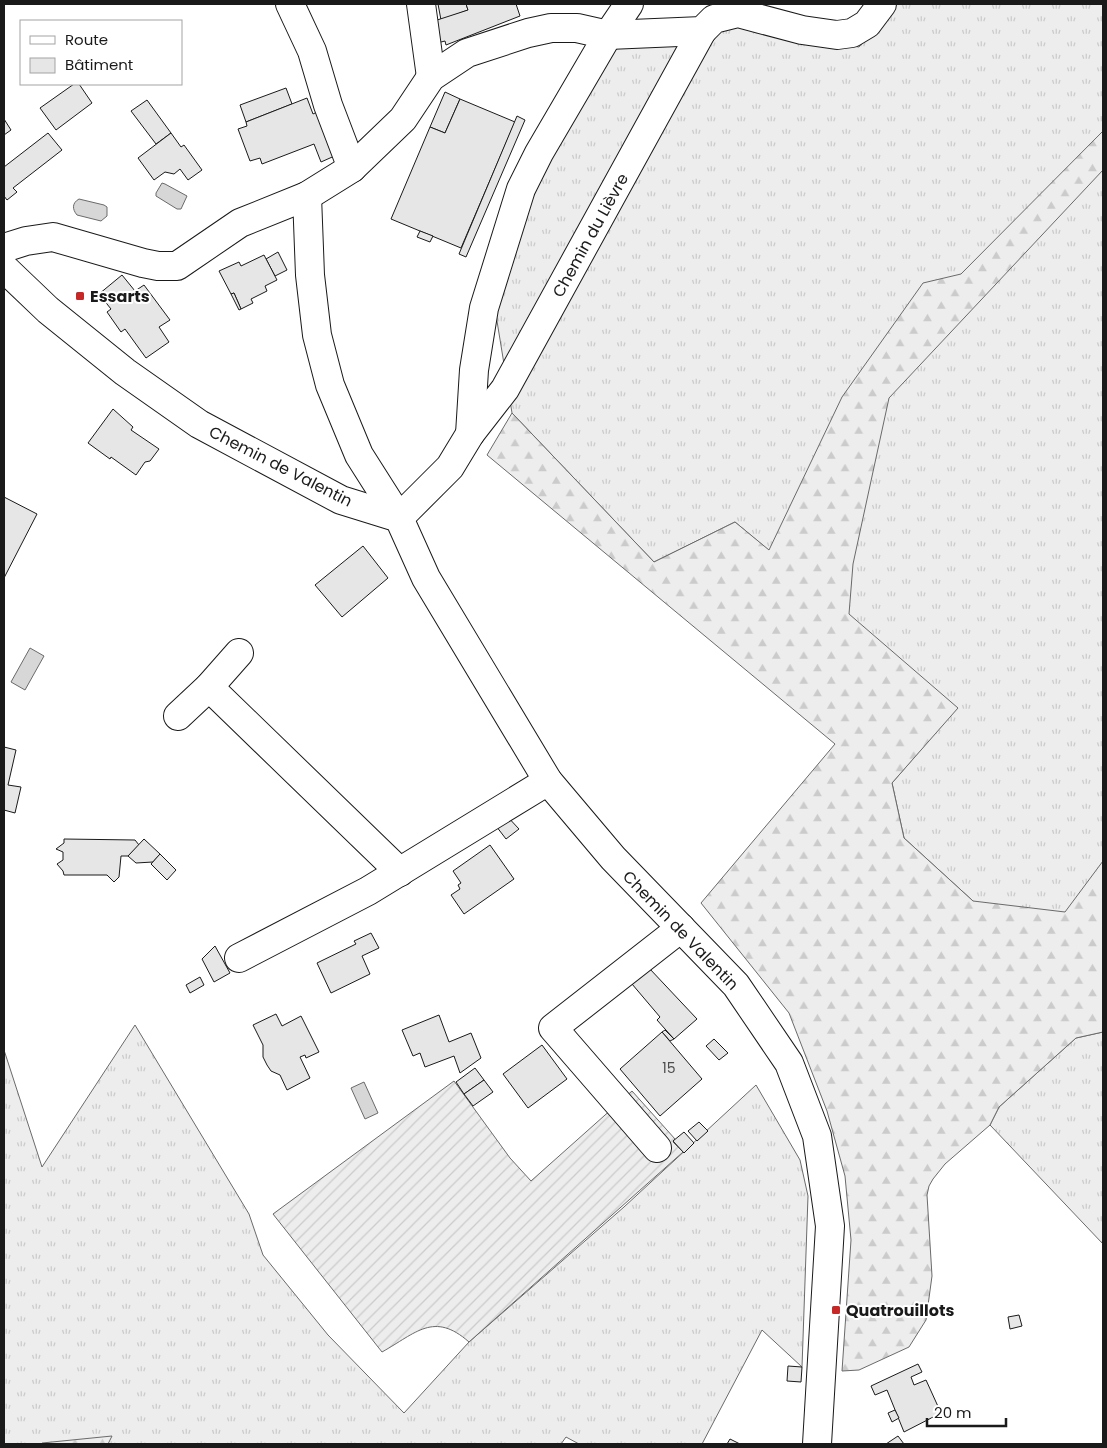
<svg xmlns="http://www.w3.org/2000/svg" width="1107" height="1448" font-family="Poppins,sans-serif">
<defs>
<pattern id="grass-tufts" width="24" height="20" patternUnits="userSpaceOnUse" patternTransform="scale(1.25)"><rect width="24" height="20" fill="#ededed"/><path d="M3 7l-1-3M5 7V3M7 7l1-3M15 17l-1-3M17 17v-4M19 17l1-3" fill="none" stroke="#cbcbcb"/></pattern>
<pattern id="forest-firs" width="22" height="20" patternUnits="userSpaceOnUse" patternTransform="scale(1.25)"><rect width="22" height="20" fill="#ededed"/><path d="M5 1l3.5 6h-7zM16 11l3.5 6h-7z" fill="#cbcbcb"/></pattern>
<pattern id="garden-furrows" width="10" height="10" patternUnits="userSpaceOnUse" patternTransform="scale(1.25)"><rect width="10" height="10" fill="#ededed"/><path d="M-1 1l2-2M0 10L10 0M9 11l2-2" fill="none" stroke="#cbcbcb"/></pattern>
</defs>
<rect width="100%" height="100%" fill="#fff"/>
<g fill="url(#grass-tufts)" stroke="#6a6a6a">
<polygon points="895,4 1103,4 1103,1005 973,901 904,838 892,783 957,708 735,522 654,562 512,413 488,266 601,37 725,23 859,47"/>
<polygon points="135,1025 249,1214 263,1255 328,1335 404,1413 469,1342 624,1207 756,1085 800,1160 808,1196 802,1367 762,1330 702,1444 579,1444 566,1437 561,1444 4,1444 4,1050 42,1167"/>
<polygon points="1103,1032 1103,1244 990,1125 999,1107 1076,1038"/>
</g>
<g fill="url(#forest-firs)" stroke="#6a6a6a">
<polygon points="1103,131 1103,170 889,398 853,564 849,614 958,708 892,783 904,838 973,901 1065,912 1103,861 1103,1032 1076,1038 999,1107 990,1125 945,1164 933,1179 929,1186 927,1195 932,1276 926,1320 909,1347 859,1370 842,1371 851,1240 845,1176 827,1111 789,1013 701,903 835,744 487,455 512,413 654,562 735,522 769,550 842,397 923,283 961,274"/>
<polygon points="112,1436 108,1444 41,1444 42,1443"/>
</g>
<path fill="url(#garden-furrows)" stroke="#6a6a6a" d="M454 1081 510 1158 531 1181 632 1091 675 1139 673 1142 683 1152 469 1342C434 1311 416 1333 382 1352L273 1214Z"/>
<g fill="#d7d7d7" stroke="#6a6a6a">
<polygon points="162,183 165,184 187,196 181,209 177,209 156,196 156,193"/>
<path d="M79 199 104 205 107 207V216L101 221 77 215C72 209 72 203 79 199Z"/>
<polygon points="30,648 44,656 25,690 11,682"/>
<polygon points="364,1082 378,1113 365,1119 351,1088"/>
</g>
<g fill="#e6e6e6" stroke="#1a1a1a">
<polygon points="438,4 466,4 468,10 441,20"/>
<polygon points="466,4 516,4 520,16 446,45 445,41 433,44 431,22 468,10"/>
<polygon points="74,84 79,84 92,103 56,130 40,108"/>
<polygon points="286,88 292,104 246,122 240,105"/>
<polygon points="445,92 460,99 445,133 430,127"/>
<polygon points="307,98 313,114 321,110 339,154 321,162 314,144 262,164 260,158 250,161 238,129 247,126 246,122"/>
<polygon points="460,99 515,122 461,248 391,219 430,127 445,133"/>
<polygon points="147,100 171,133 156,144 131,111"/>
<polygon points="517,116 525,120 466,257 459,254"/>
<polygon points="4,119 11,130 4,135"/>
<polygon points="48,133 62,150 13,188 17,192 7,200 4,196 4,167"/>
<polygon points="171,133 181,147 184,145 202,170 188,180 180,169 174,174 165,172 154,180 138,158"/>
<polygon points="420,231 433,236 430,242 417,237"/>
<polygon points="278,252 287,270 275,276 266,259"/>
<polygon points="264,255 277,280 265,286 267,291 251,299 253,303 241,309 234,293 231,294 219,271 239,262 241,266"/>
<polygon points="122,275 135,291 144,285 170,320 159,327 169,342 146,358 125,329 121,332 107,312 111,309 99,294"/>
<polygon points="234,293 241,309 239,310 231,294"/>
<polygon points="113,409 133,427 131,430 159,449 150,461 145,462 136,475 111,457 110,459 88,443"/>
<polygon points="4,497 37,514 4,578"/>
<polygon points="363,546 388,578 342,617 315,585"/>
<polygon points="4,747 16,750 8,785 21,787 15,813 4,810"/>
<polygon points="505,814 519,829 506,839 493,822"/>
<polygon points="64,839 135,840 139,845 128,856 121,856 119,877 114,882 107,875 64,875 63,871 57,864 63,860 63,852 56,849 64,843"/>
<polygon points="144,839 160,854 153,862 136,863 128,856"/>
<polygon points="490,845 514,879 464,914 451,895 460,889 458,885 461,883 453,871"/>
<polygon points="160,854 176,870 167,880 151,864"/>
<polygon points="371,933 379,948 362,956 370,974 331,993 317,963 356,944 354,941"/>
<polygon points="215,946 230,973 214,982 202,959"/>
<polygon points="649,968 697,1019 674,1039 657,1020 660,1017 632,984"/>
<polygon points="200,977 204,985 190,993 186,985"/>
<polygon points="276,1014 282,1026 301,1016 319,1052 306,1058 305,1055 300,1057 310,1078 287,1090 280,1075 271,1071 267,1065 263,1057 263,1045 253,1025"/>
<polygon points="439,1015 449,1042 471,1033 481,1058 460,1073 454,1056 425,1067 420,1053 413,1056 402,1030"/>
<polygon points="665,1030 674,1039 670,1041 662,1032"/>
<polygon points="662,1032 702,1079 660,1116 620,1069"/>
<polygon points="714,1039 728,1053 719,1060 706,1046"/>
<polygon points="542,1045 567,1079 528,1108 503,1074"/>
<polygon points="475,1068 484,1080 464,1094 456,1082"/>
<polygon points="484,1080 493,1092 473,1106 464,1094"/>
<polygon points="699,1122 708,1131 697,1141 688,1131"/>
<polygon points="684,1132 694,1143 684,1153 673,1141"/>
<polygon points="1019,1315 1022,1326 1010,1329 1008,1317"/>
<polygon points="918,1364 922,1372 911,1377 914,1385 926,1380 941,1413 904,1432 887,1390 875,1395 871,1386"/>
<polygon points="788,1366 802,1367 801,1382 787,1381"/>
<polygon points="895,1410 899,1418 892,1422 888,1413"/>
<polygon points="898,1436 904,1444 886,1444"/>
<polygon points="730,1439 740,1444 727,1444"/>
</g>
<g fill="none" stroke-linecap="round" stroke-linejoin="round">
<defs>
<g id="minor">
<polyline points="290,4 312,51 328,105 352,168"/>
<polyline points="421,4 431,77"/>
<polyline points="307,196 310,275 317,335 330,385 359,455 399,518 450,467 470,434 505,389 702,31"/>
<polyline points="4,248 26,241 53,237 143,263 158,266 177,266 240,223 307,196 352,168 403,119 431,77 467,53 528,33 551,28 577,28 608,35 702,31 714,19 738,13 802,30 837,35 852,33 867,24 882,4"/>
<polyline points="4,268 48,310 125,372 199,424 341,500 399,518 426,578 548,781 613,858 736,985 789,1063 817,1136 830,1226 817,1444"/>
<polyline points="470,434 474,370 484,308 521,189 539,153 608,35 629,4"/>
<polyline points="209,687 400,872"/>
<polyline points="178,716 209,687 239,653"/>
<polyline points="239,958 368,891 548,781"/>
<polyline points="657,1148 553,1028 681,928"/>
</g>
</defs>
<use href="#minor" stroke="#1a1a1a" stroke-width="30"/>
<use href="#minor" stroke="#fff" stroke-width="28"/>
</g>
<g fill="#c62828" stroke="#fff" stroke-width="2">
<rect x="75" y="291" width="10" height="10" rx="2.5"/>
<rect x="831" y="1305" width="10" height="10" rx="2.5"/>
</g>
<g text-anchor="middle" stroke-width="4" stroke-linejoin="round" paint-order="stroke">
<g font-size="14" fill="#4d4d4d">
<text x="669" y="1073">15</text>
</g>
<g font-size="16" fill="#1a1a1a" stroke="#fff">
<text transform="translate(590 235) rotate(-61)" y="6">Chemin du Lièvre</text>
<text transform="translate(281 466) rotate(27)" y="6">Chemin de Valentin</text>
<text transform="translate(681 930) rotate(46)" y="6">Chemin de Valentin</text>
</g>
<g font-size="16" font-weight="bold" fill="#1a1a1a" stroke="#fff" text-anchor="start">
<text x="90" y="302">Essarts</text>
<text x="846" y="1316">Quatrouillots</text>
</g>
</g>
<rect width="1107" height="1448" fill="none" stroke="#1a1a1a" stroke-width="10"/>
<rect x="20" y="20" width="162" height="65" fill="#ffffff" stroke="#a3a3a3"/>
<rect x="30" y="36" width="25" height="8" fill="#ffffff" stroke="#a3a3a3"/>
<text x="65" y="45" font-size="15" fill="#1a1a1a">Route</text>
<rect x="30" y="58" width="25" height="15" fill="#e6e6e6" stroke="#a3a3a3"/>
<text x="65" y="70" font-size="15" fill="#1a1a1a">Bâtiment</text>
<path d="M927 1418v8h79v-8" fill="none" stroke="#1a1a1a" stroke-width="2.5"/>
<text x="934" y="1418" font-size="15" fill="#1a1a1a" stroke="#ffffff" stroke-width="4" paint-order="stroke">20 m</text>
</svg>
